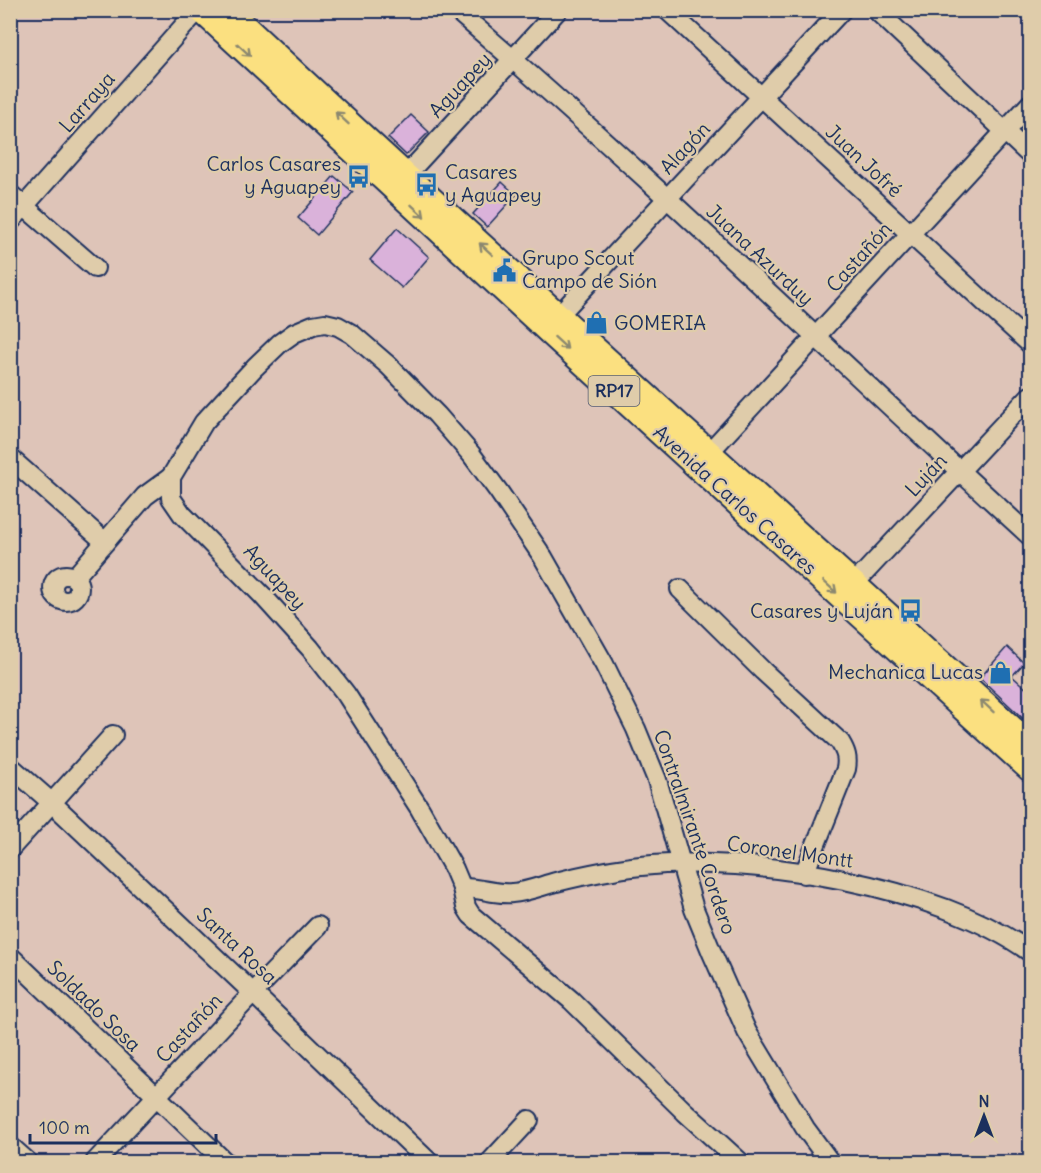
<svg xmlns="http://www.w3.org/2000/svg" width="1041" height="1173" font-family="Delius,sans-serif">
<rect width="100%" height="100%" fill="#dec4b8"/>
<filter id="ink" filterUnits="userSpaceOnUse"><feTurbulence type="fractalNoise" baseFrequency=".0167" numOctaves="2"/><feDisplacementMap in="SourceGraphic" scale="12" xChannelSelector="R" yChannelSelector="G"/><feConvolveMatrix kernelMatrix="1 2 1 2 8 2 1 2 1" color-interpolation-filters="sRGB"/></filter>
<g filter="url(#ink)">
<g fill="#dab2da" stroke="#1b2f5e" stroke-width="1.5">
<polygon points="411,115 429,132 406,155 388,138"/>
<polygon points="334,176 353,192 317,235 298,218"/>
<polygon points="502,182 516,195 487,227 473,214"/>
<polygon points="397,228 429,257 402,288 370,260"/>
<polygon points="1007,647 1024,663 1012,676 1030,692 1030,725 980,678"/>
</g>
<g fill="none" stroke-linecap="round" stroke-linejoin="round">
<defs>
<g id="minor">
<path d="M456 10C653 179 839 361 1030 536"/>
<polyline points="667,10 1030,344"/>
<polyline points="876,10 1030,155"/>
<polyline points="397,185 558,10"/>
<polyline points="10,194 95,268"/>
<polyline points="10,222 198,10"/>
<polyline points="559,315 842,10"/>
<polyline points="10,458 105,542"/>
<polyline points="702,460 1030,104"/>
<circle cx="66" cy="588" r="13"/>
<polyline points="74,578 145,496 171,477"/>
<polyline points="854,584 1030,396"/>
<path d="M680 589 763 671 840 742C846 752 848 758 846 769L804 874"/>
<polyline points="10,766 51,802 253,993 429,1162"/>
<polyline points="10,849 113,735"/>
<path d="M462 888C479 887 495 895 512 893 527 892 541 886 556 882 584 875 612 869 641 866 752 854 939 886 1030 952"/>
<polyline points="10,956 225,1162"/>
<polyline points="10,1146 28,1162"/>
<polyline points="95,1162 253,993 318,926"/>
<polyline points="490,1162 529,1120"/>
<polyline points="740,1162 685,1112 571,1000 471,915 466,907 462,888 454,869 420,809 346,694 310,648 262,595 182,514 171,498 171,477 204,422 255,367 280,343 294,333 313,325 325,323 338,326 352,334 389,366 437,415 471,454 499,492 543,557 604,664 636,729 657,780 694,909 712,953 747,1032 805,1128 830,1162"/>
</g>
<g id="major">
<polyline points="201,10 556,338 1030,769"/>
<path d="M227 10C492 259 763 500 1030 745"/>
</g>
</defs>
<use href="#minor" stroke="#1b2f5e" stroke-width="22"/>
<use href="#major" stroke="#1b2f5e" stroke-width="28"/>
<use href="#minor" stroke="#dfccaa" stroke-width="18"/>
<use href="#major" stroke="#fbe080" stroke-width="24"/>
</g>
<defs><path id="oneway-shaft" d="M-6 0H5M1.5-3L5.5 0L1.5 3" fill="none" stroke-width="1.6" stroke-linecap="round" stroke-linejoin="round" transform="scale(1.5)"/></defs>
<g stroke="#8b886f">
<use href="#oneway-shaft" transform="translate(244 50) rotate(43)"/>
<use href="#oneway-shaft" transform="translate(342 118) rotate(-137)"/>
<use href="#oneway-shaft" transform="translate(418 211) rotate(43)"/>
<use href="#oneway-shaft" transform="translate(486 249) rotate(-138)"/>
<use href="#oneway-shaft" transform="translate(561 343) rotate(42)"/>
<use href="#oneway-shaft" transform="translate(830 587) rotate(42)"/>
<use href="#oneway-shaft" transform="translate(987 706) rotate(-137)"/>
</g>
</g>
<defs>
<symbol id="bus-bare" viewBox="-9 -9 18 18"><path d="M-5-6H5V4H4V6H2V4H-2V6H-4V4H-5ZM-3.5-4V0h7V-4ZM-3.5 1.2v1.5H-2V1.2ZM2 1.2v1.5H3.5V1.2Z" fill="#1f6fb2" stroke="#dfccaa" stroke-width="2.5" paint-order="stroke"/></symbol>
<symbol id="civic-bare" viewBox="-9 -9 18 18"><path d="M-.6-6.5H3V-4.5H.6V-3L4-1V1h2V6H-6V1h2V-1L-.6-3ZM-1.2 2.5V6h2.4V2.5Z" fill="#1f6fb2" stroke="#dfccaa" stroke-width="2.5" paint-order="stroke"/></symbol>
<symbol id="shop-bare" viewBox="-9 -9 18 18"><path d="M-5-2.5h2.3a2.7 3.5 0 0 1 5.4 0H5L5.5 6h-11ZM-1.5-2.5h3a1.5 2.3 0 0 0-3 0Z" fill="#1f6fb2" stroke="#dfccaa" stroke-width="2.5" paint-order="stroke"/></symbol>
</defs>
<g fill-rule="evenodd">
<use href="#bus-bare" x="342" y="160" width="33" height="33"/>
<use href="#bus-bare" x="410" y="168" width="33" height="33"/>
<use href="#civic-bare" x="488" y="254" width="33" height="33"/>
<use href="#shop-bare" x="580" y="306" width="33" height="33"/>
<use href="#bus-bare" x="894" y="594" width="33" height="33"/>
<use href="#shop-bare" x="984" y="656" width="33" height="33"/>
</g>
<g text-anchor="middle" stroke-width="4.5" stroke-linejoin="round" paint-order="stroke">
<rect fill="#dfccaa" stroke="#565e75" stroke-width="1.5" x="588.5" y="376" width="51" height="30" rx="4.5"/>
<g font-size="18" font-weight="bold" fill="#1b2f5e">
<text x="614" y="397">RP17</text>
</g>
<g font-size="20" fill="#1b2f5e" stroke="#dfccaa">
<text transform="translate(460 85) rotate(-47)" y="7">Aguapey</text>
<text transform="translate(87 102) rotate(-49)" y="7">Larraya</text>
<text transform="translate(685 148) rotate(-47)" y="7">Alagón</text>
<text transform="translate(864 161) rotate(43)" y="7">Juan Jofré</text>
<text transform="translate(760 255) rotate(43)" y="7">Juana Azurduy</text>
<text transform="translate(859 257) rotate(-48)" y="7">Castañón</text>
<text transform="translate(926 475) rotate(-47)" y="7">Luján</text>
<text transform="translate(735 500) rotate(42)" y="7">Avenida Carlos Casares</text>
<text transform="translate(275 577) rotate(47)" y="7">Aguapey</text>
<text transform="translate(695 832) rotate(71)" y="7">Contralmirante Cordero</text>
<text transform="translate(790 852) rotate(8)" y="7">Coronel Montt</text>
<text transform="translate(237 946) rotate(43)" y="7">Santa Rosa</text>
<text transform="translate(94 1006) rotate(44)" y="7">Soldado Sosa</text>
<text transform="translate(189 1028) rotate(-47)" y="7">Castañón</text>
</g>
<g font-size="20" fill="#1b2f5e" stroke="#dfccaa" text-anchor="end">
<text x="341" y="171">Carlos Casares<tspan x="341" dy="23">y Aguapey</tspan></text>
<text x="445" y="179" text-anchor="start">Casares<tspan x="445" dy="23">y Aguapey</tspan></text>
<text x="522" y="265" text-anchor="start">Grupo Scout<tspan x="522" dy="23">Campo de Sión</tspan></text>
<text x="614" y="330" text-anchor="start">GOMERIA</text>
<text x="893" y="618">Casares y Luján</text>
<text x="983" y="679">Mechanica Lucas</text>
</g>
</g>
<rect width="1041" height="1173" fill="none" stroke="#dfccaa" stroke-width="36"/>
<rect x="18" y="18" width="1005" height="1137" fill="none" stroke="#1b2f5e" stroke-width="2" filter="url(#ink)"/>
<g transform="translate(984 1116)" stroke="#dfccaa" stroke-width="4.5" paint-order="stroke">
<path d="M0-4.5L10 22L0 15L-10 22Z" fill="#1b2f5e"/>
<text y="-9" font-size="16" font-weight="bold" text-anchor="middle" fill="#1b2f5e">N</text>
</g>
<path d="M30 1134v9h186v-9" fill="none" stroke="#1b2f5e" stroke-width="3"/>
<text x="39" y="1134" font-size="18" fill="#1b2f5e" stroke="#dfccaa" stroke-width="4.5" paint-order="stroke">100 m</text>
</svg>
